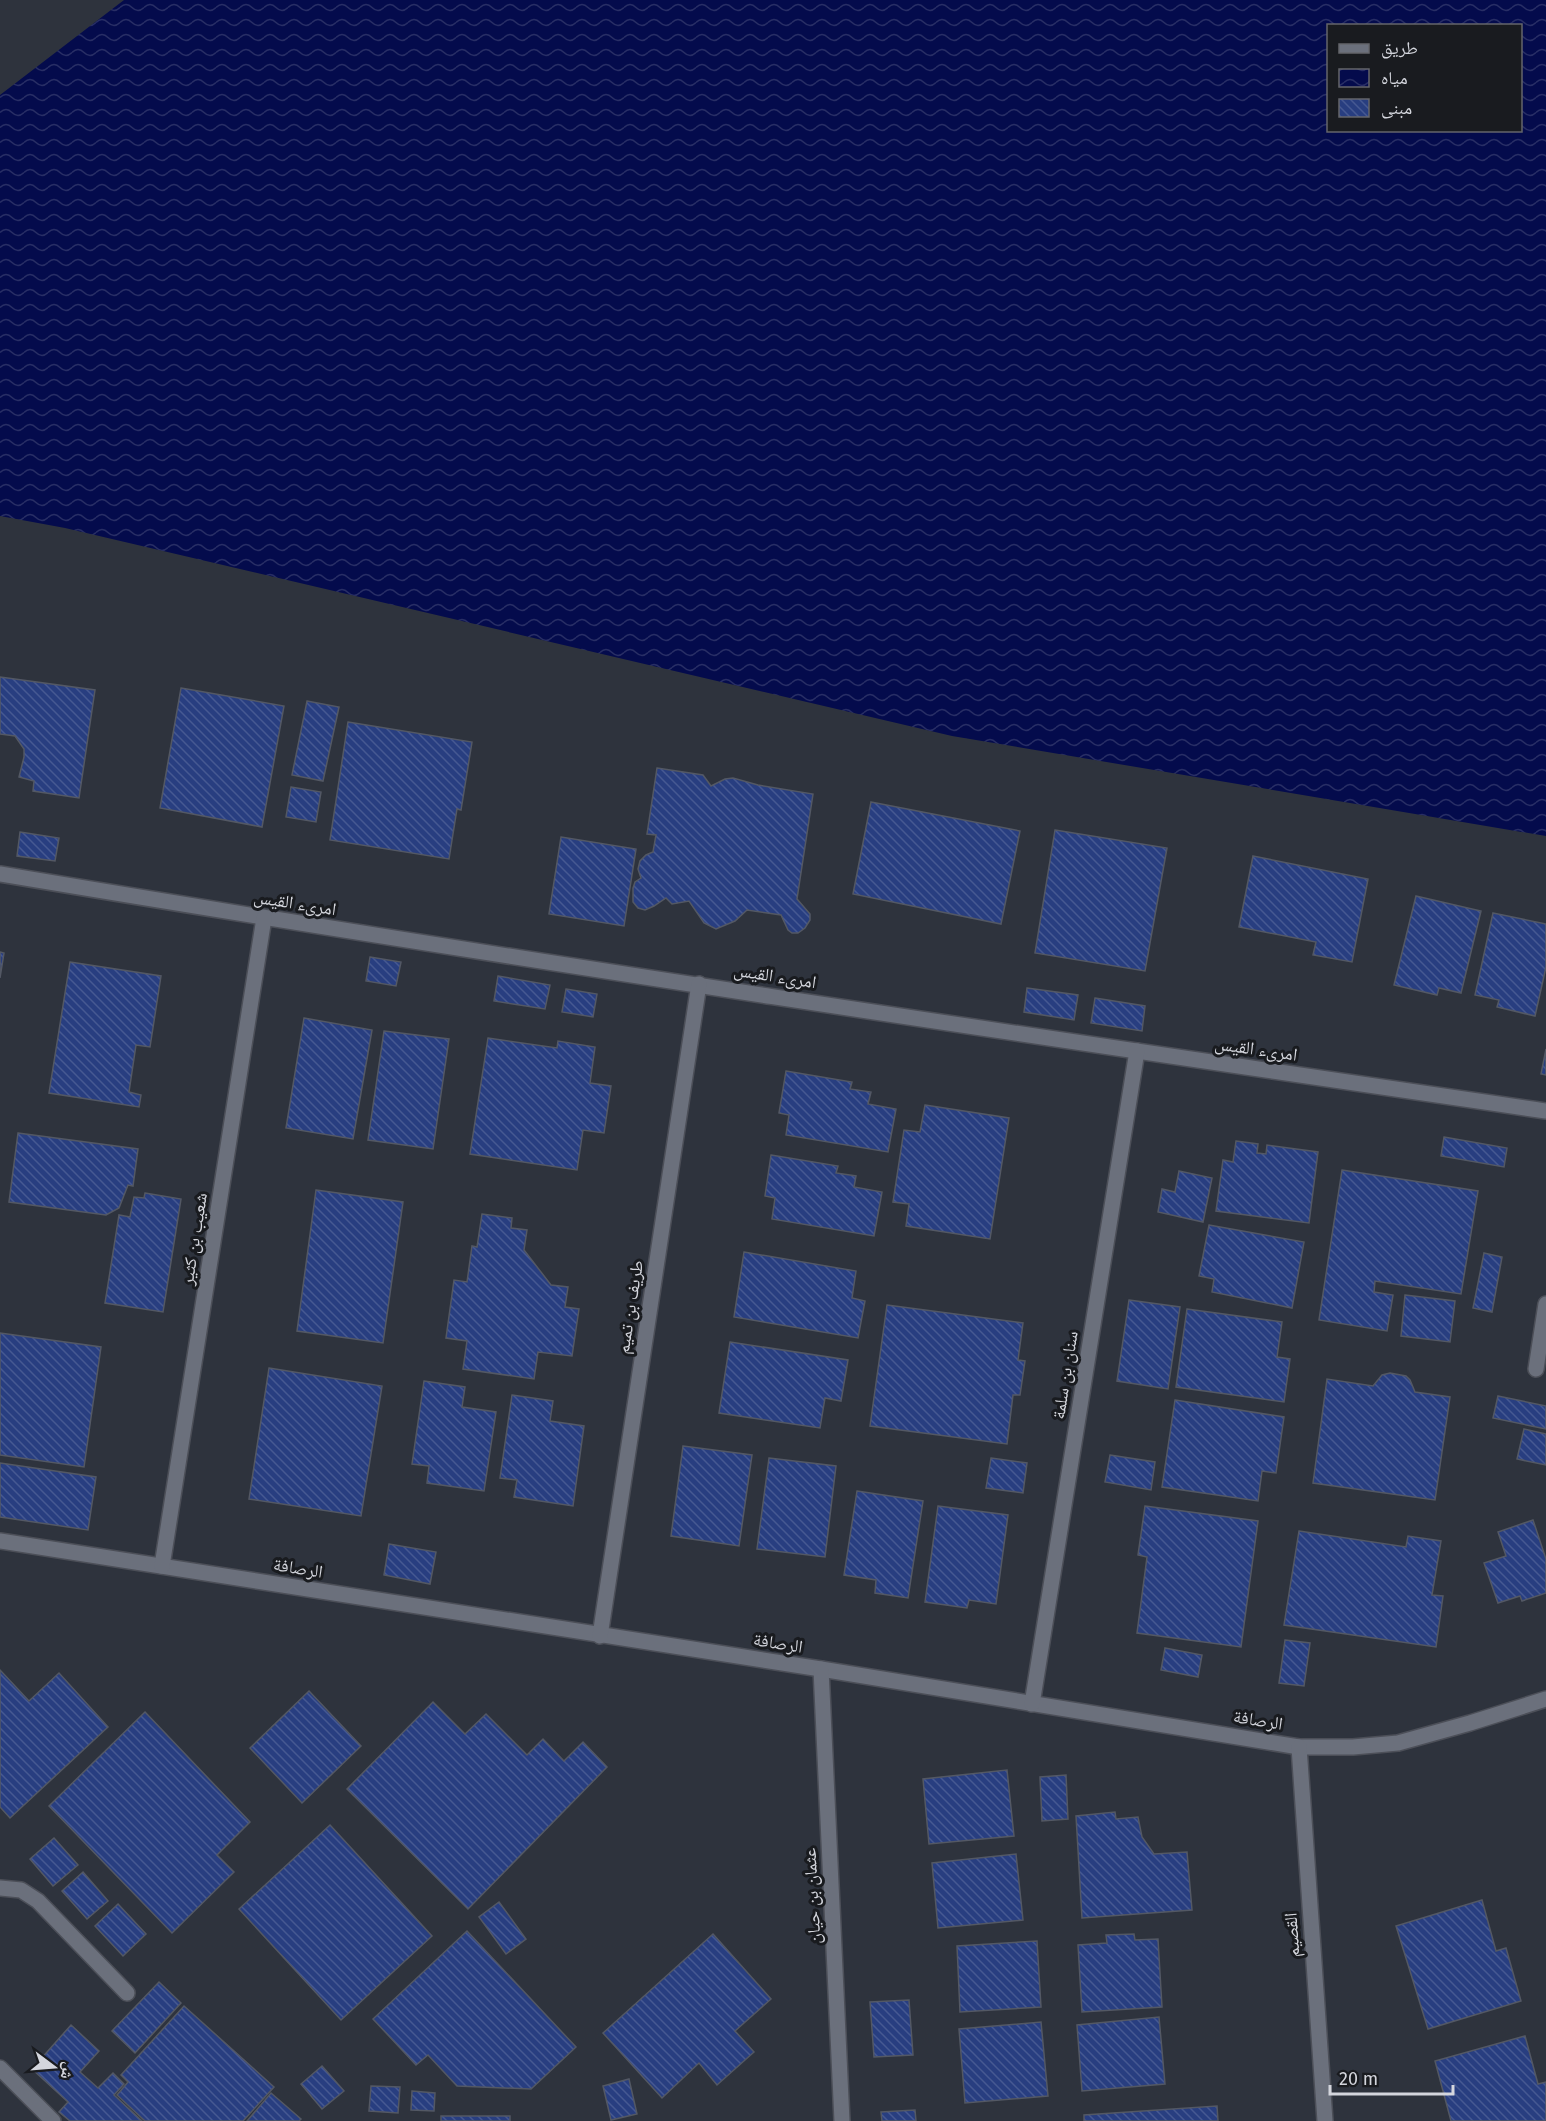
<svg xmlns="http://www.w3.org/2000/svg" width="1546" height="2121" font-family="'Fira Sans','Noto Naskh Arabic',sans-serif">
<defs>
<pattern id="water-waves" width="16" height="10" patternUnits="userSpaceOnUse" patternTransform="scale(1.5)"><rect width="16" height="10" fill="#040b4c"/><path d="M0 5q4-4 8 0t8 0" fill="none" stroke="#282e65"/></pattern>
<pattern id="building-back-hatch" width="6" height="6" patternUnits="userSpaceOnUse" patternTransform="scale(1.5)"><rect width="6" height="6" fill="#283e80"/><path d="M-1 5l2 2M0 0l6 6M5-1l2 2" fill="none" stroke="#465992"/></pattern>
</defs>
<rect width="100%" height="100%" fill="#2e333d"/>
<path fill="url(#water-waves)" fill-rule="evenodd" d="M124 0H1546V836L952 736 65 528 0 516V95ZM1328 26H1520V130H1328Z"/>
<g fill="url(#building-back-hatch)" stroke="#535864" stroke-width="1.5">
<polygon points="0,677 95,690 79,798 33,791 34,781 19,777 24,757 24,749 15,736 0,734"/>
<polygon points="181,688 284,706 262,827 160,808"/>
<polygon points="307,701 339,707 323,781 292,775"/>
<polygon points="348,722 472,742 461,810 457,809 449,859 330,840"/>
<polygon points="657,768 703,775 711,786 725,779 733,778 758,785 813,794 797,899 810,914 810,920 805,928 798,933 792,933 788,930 781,915 747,910 735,921 716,929 704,923 689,901 672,904 666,898 654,906 645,910 638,908 633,902 633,888 635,882 641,878 638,869 640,861 646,855 653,852 656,835 647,834"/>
<polygon points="291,787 321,792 316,822 286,817"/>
<polygon points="871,802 1020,831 1001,924 853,894"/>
<polygon points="1055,830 1167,848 1145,971 1035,953"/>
<polygon points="20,832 59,838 55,861 17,856"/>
<polygon points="561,837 636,849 624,926 549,914"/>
<polygon points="1253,856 1368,879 1352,962 1313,955 1316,942 1239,927"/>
<polygon points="1416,896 1481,911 1461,993 1439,988 1437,995 1394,985"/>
<polygon points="1493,913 1546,924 1546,967 1535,1016 1497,1007 1499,1000 1475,995"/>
<polygon points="0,952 4,953 0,978"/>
<polygon points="370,957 401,962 396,986 366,981"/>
<polygon points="70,962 161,976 150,1047 136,1045 129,1092 141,1095 139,1107 49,1093"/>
<polygon points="498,976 550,985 545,1009 494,1001"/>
<polygon points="1027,988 1078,995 1074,1020 1024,1012"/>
<polygon points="566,989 597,994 593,1017 562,1012"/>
<polygon points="1095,998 1145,1006 1142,1031 1091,1023"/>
<polygon points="304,1018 372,1030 353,1139 286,1128"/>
<polygon points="384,1031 449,1039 433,1149 368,1140"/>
<polygon points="488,1038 557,1048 558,1041 595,1047 590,1083 611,1086 604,1133 583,1130 577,1170 470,1154"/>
<polygon points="1546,1049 1546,1075 1541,1074"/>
<polygon points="786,1071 852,1082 850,1089 871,1092 868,1104 896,1109 888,1152 786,1135 789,1115 779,1113"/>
<polygon points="925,1105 1009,1118 990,1239 906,1226 909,1204 893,1202 904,1130 920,1132"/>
<polygon points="18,1133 138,1149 133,1186 128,1185 119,1208 106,1215 9,1202"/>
<polygon points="1444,1137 1507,1148 1504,1167 1441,1156"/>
<polygon points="1236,1141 1258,1144 1257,1153 1266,1154 1267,1145 1318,1152 1309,1223 1216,1211 1223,1160 1233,1162"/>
<polygon points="771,1155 838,1166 836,1173 856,1176 854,1187 882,1192 874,1236 772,1219 775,1198 765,1196"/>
<polygon points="1342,1170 1478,1191 1461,1294 1375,1281 1374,1292 1393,1295 1387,1331 1319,1320"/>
<polygon points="1179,1171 1212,1178 1203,1222 1158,1212 1162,1189 1175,1192"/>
<polygon points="316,1190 403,1202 383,1343 297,1331"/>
<polygon points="145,1193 181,1199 163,1312 105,1303 119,1215 130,1217 134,1197 144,1198"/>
<polygon points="482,1214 512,1218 511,1228 527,1230 524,1250 551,1285 568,1287 565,1307 579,1309 572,1356 538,1352 534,1379 463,1369 467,1341 446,1338 454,1280 467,1282 472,1246 477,1247"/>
<polygon points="1209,1225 1304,1242 1292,1308 1212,1292 1214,1279 1199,1276"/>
<polygon points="744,1252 856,1271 852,1298 865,1301 858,1338 734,1317"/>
<polygon points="1484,1253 1502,1257 1492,1312 1473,1308"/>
<polygon points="1405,1295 1455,1301 1450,1342 1401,1336"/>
<polygon points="1129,1300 1180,1307 1168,1389 1117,1381"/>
<polygon points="887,1305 1023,1323 1018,1360 1025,1361 1020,1395 1013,1395 1007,1444 870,1426"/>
<polygon points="1187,1309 1282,1322 1277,1357 1290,1359 1284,1402 1176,1387"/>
<polygon points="0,1333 101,1347 84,1467 0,1455"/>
<polygon points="730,1342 848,1360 841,1401 825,1398 820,1428 719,1413"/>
<polygon points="269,1368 382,1386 361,1516 249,1499"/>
<polygon points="1390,1373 1406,1376 1410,1380 1415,1392 1450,1397 1435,1500 1313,1483 1327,1379 1373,1386 1382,1375"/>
<polygon points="424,1381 465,1387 462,1407 496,1412 484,1491 427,1483 429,1466 412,1464"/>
<polygon points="512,1395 553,1401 550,1421 584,1426 573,1506 514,1497 517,1480 500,1478"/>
<polygon points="1498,1396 1546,1406 1546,1429 1493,1418"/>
<polygon points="1175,1400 1284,1417 1276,1473 1262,1471 1258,1501 1162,1487"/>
<polygon points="1524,1429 1546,1434 1546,1465 1517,1459"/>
<polygon points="683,1446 752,1455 739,1546 671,1536"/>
<polygon points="1110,1455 1155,1462 1151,1490 1105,1482"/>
<polygon points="769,1458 836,1466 825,1557 757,1549"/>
<polygon points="991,1458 1027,1463 1023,1493 986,1488"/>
<polygon points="0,1463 96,1477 88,1530 0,1517"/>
<polygon points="857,1491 923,1501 908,1598 875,1593 876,1580 844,1575"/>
<polygon points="938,1506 1008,1515 996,1604 969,1600 967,1608 925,1602"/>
<polygon points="1145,1506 1258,1521 1241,1647 1137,1633 1147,1557 1138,1555"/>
<polygon points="1533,1520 1546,1559 1546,1593 1522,1601 1520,1596 1498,1603 1484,1563 1506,1556 1498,1532"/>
<polygon points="1299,1531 1406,1547 1408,1536 1441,1541 1432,1595 1443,1596 1436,1647 1284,1625"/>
<polygon points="389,1544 436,1552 430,1584 384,1575"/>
<polygon points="1285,1640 1310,1643 1304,1686 1279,1683"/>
<polygon points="1165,1648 1202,1655 1198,1677 1161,1670"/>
<polygon points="0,1670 29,1701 59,1673 108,1727 10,1818 0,1807"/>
<polygon points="309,1691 361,1746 302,1803 250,1748"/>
<polygon points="433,1702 465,1734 486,1714 527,1755 543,1739 564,1761 583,1742 607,1767 468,1909 347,1789"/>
<polygon points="145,1712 250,1822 217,1855 234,1872 172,1933 49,1806"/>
<polygon points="1007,1770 1014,1836 929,1844 923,1779"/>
<polygon points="1066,1775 1068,1819 1042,1821 1040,1777"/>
<polygon points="1115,1812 1116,1819 1138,1817 1142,1837 1154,1854 1187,1852 1192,1910 1082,1918 1076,1816"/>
<polygon points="330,1825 432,1936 341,2020 239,1909"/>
<polygon points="54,1838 78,1865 53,1886 30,1859"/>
<polygon points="1016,1854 1023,1920 938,1928 932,1863"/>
<polygon points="83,1872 108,1901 87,1919 62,1891"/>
<polygon points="1482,1900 1496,1951 1506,1948 1521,2001 1428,2029 1396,1926"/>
<polygon points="499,1902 526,1939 506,1954 479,1917"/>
<polygon points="118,1904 146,1934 123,1956 95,1926"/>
<polygon points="467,1931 576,2047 531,2089 457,2086 428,2055 416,2065 373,2019"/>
<polygon points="713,1934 771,1999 735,2031 754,2052 717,2085 699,2063 662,2098 603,2033"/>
<polygon points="1134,1934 1135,1940 1158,1939 1162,2007 1082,2012 1078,1945 1107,1943 1106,1935"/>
<polygon points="1037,1941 1041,2007 960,2012 957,1946"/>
<polygon points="159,1982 181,2003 135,2053 112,2031"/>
<polygon points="909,2000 913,2055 874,2057 870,2002"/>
<polygon points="184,2006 274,2087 243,2121 145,2121 117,2095 128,2082 121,2075"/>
<polygon points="1159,2017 1165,2084 1082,2091 1077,2025"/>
<polygon points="1041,2022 1048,2096 965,2103 959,2029"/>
<polygon points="71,2025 99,2051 80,2072 98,2088 113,2073 124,2084 114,2095 142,2121 70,2121 59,2112 68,2102 32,2069"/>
<polygon points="1525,2036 1538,2084 1546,2082 1546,2121 1451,2121 1435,2061"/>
<polygon points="322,2066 344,2091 322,2109 301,2084"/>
<polygon points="629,2079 637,2114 611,2120 603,2086"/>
<polygon points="371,2086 400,2087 398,2113 369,2111"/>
<polygon points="412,2091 435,2093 434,2111 411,2110"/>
<polygon points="271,2093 301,2119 299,2121 247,2121"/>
<polygon points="1217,2106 1218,2121 1084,2121 1084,2115"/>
<polygon points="915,2110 916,2121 882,2121 881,2112"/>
<rect x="441" y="2116" width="69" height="5"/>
</g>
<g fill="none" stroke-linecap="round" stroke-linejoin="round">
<defs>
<g id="minor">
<path d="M0 874C514 960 1030 1036 1546 1111"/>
<polyline points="1536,1369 1546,1304"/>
<polyline points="0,1541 821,1669 1299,1747 1353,1747 1398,1743 1470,1723 1546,1699"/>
<polyline points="162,1566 264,918"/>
<polyline points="600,1636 699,984"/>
<polyline points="821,1669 842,2121"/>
<polyline points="1032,1704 1137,1051"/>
<polyline points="1299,1747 1325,2121"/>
<polyline points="0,1888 21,1890 38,1901 127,1993"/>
<polyline points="0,2068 53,2121"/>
</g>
</defs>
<use href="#minor" stroke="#4c4f58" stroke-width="18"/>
<use href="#minor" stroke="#6b707c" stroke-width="15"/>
</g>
<g text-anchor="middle" stroke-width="6" stroke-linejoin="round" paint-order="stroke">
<g font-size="18" fill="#d4d6dd" stroke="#191b1f">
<text transform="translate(295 903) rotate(9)" y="6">امرىء القيس</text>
<text transform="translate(775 976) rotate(9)" y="6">امرىء القيس</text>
<text transform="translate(1256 1049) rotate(8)" y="6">امرىء القيس</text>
<text transform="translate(194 1239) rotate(-81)" y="6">شعيب بن كثير</text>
<text transform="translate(630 1307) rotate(-81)" y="6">طريف بن تميم</text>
<text transform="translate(1065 1375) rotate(-81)" y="6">سنان بن سلمة</text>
<text transform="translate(298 1568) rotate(9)" y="6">الرصافة</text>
<text transform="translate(778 1643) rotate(9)" y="6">الرصافة</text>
<text transform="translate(1258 1720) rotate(9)" y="6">الرصافة</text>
<text transform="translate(812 1896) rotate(-93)" y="6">عثمان بن حيان</text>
<text transform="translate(1292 1935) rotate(-94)" y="6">القصيم</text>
</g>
</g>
<rect x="1327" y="24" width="195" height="108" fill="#191b1f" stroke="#64666b" stroke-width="1.5"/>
<rect x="1339" y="44" width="30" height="9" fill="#6b707c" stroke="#64666b" stroke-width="1.5"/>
<text x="1381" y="54" font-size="18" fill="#d4d6dd">طريق</text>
<rect x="1339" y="69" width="30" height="18" fill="url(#water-waves)" stroke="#64666b" stroke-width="1.5"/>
<text x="1381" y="84" font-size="18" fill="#d4d6dd">مياه</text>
<rect x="1339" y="99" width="30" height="18" fill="url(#building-back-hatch)" stroke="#64666b" stroke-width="1.5"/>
<text x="1381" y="114" font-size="18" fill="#d4d6dd">مبنى</text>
<g transform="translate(54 2067) rotate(106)" stroke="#191b1f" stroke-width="4.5" paint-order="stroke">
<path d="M0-4.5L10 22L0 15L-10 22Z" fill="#d4d6dd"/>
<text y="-9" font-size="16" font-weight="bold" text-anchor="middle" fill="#d4d6dd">ش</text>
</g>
<path d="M1330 2085v9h123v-9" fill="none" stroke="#d4d6dd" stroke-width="3"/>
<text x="1339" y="2085" font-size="18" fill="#d4d6dd" stroke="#191b1f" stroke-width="4.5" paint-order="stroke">20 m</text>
</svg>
